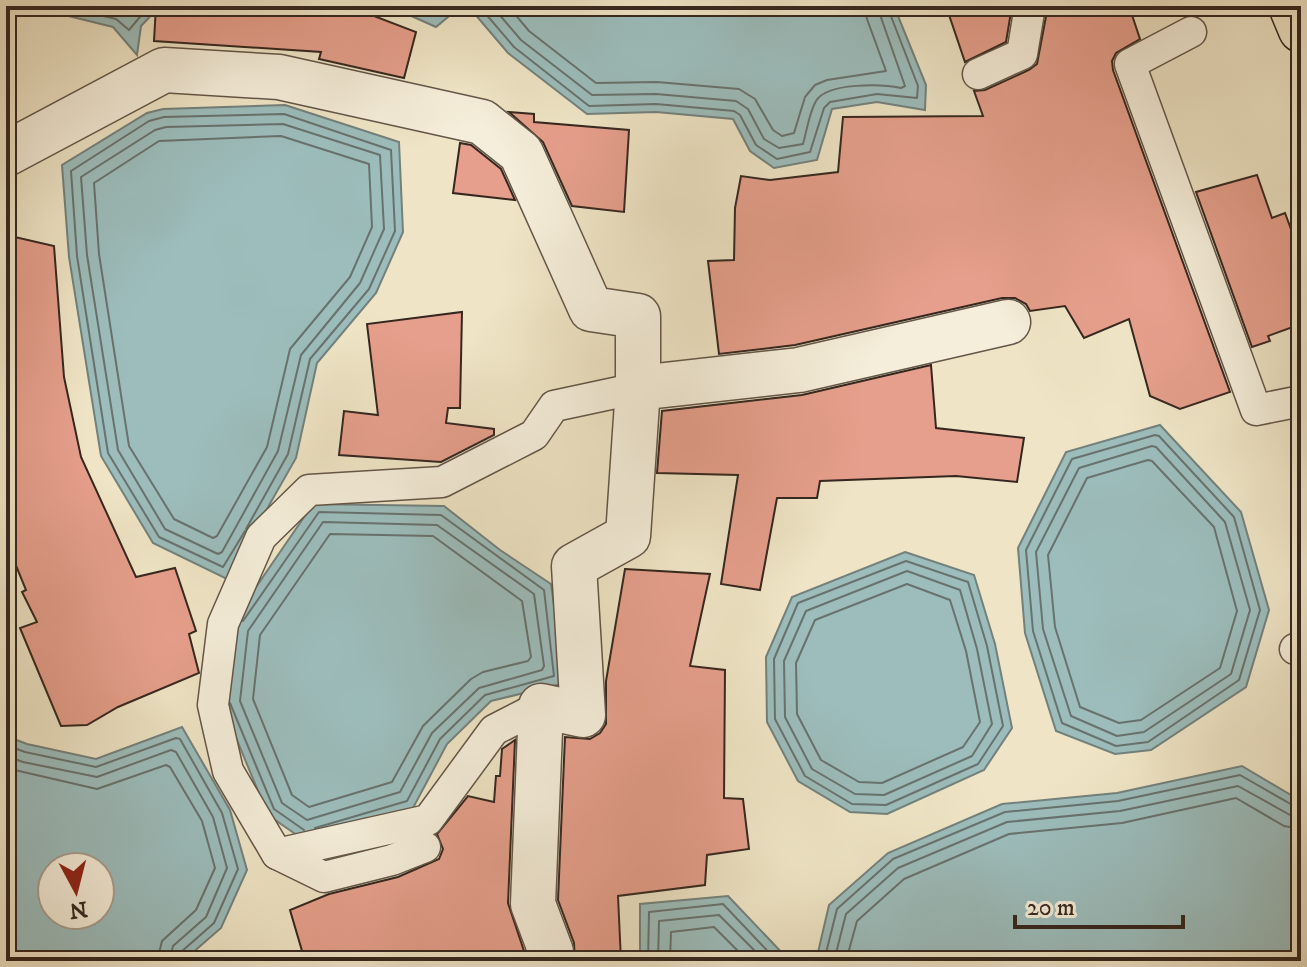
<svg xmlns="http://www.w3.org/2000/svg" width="1307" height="967" font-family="'IM FELL DW Pica',serif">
<rect width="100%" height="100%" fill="#efe5c6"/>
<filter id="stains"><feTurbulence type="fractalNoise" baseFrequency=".0025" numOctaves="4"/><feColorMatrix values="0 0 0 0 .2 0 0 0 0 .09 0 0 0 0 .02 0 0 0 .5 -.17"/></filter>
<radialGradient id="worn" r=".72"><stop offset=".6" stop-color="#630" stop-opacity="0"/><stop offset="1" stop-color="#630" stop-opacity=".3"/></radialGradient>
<g fill="#9cbdbc" stroke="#73817d" stroke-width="2" fill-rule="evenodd">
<polygon points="6,6 160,6 141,26 137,55 113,27 32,7 6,12"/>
<polygon points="389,6 461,6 436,27"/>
<polygon points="468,6 894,6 926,85 925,110 877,102 832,109 817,160 774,168 750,151 733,119 656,112 587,114 508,53"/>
<polygon points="285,105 399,142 403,232 376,293 317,363 296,458 227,579 153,543 101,456 69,257 62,165 147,113 163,109"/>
<polygon points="1160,425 1241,512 1269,610 1246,687 1151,750 1115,754 1056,731 1025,633 1018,548 1066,452"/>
<polygon points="313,504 444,506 500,550 551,584 565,683 491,701 447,744 413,808 304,840 268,815 222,704 230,625"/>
<polygon points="905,552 974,575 995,644 1012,728 984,770 887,814 850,812 798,781 767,722 766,657 792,597"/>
<path d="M182 727 230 810 247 870 221 928 183 961H6V736L27 744 96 759ZM100 867V915H52V867Z"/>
<polygon points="1242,766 1301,801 1301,961 816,961 829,905 888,853 1002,804 1117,793"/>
<polygon points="728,896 785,956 785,961 640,961 640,904"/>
</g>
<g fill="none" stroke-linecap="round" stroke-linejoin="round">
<g stroke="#68726e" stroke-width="2">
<polyline points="61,6 116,19 129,30 149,6"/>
<polyline points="479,6 514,47 589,106 656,104 734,111 740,115 756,145 777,159 810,152 824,108 830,102 877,94 917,98 918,86 887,6"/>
<path d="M492 6 521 40 592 95 656 94 736 101 748 109 764 139 779 148 803 144C807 130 809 113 816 101 827 82 883 84 901 88L905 86 877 6"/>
<polyline points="508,6 529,31 596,83 657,82 739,89 755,99 773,130 782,136 794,133 805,97 815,85 827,80 886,71 867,19 865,6"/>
<polygon points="283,124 380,155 384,229 360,283 301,355 278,451 222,552 218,554 165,529 118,450 87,255 81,177 155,130 166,127"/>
<polygon points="281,136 369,164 372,227 350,277 290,349 267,447 217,536 213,538 174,519 129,446 99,254 94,183 159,141"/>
<polygon points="1155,435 1159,436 1234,517 1260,610 1239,680 1148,742 1116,746 1062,723 1033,631 1026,550 1072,459"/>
<polygon points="1152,446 1156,447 1225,522 1250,610 1231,674 1144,732 1117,736 1071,716 1043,629 1036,552 1079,468"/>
<polygon points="1148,460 1152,461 1214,527 1237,611 1220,668 1141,720 1119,723 1080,707 1055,627 1048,555 1087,478"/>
<polygon points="323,522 437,525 534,594 544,666 542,670 479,688 432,733 400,792 307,820 282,803 240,701 248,631"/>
<polyline points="245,531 223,567 159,537 108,453 77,256 71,171 149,121 164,117 284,114 391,150 395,231 369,289 310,359 288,454 246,529"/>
<polygon points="330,534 433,536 522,601 531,657 528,661 483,672 471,679 423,726 392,782 309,807 292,795 253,699 260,635"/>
<polygon points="906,561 968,582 987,646 1003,726 978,764 886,805 852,804 805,776 775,719 774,659 798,603"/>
<polygon points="907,571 960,590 977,649 992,724 972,756 884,795 855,794 812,769 785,717 784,661 806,611"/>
<polygon points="907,584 950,600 966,651 980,722 963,747 882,783 859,782 821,760 797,714 796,663 815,620"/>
<polyline points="243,621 319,512 441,515 544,590 554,676 485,695 440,739 407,801 315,828"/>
<polyline points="230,703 274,809 304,830"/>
<polyline points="6,745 25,752 96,767 176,738 180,739 222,813 238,869 214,923 181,952 179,961"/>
<polyline points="6,756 23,762 97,777 171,750 176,752 213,817 227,868 206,917 173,946 169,961"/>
<polyline points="6,768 97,789 166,765 170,767 202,821 215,868 196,910 162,941 157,961"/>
<polyline points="648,961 649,912 723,904 777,961"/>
<polyline points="658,961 659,921 719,915 765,961"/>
<polyline points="670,961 671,932 714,927 748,961"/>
<polyline points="824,961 837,909 893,859 1005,812 1118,801 1240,775 1294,806 1301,807"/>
<polyline points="834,961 846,914 898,868 1007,822 1120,811 1238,786 1290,815 1301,817"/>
<polyline points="846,961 857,921 904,879 1009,834 1122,823 1236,798 1284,826 1301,829"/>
</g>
</g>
<g fill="#e69f8c" stroke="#35271f" stroke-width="2">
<polygon points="156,6 348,6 416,32 404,78 319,59 321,52 154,41"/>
<polygon points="946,6 1012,6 1006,42 965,62"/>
<polygon points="1048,6 1129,6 1140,39 1116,53 1112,61 1113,70 1230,392 1180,409 1150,396 1129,319 1084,338 1065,306 1030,311 1026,304 1015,298 1002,298 795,345 719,354 708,261 734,260 735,208 741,176 770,180 838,172 843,117 983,116 974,91 985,90 1029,70 1037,64"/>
<polygon points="509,112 534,114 534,122 629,130 624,212 572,206 543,142"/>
<polygon points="460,143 471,145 501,169 515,200 453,193"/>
<polygon points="1257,175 1272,218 1285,213 1301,256 1301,324 1268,336 1270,341 1252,347 1196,192"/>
<polygon points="6,235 54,246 64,377 81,457 136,577 175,568 196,631 189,634 199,673 118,707 87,725 61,726 20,628 37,622 22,592 26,590 6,541"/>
<polygon points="462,312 460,408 448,408 446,423 494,429 494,435 441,462 339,455 344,411 378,415 367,324"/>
<polygon points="931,365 936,428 1024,438 1017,482 956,476 820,481 817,498 777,498 760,590 721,584 738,475 657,473 662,411 802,395"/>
<polygon points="625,569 710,574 690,666 725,670 724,798 743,799 749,849 707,855 705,885 618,896 621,961 575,961 574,943 558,900 565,737 590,739 600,733 606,724 606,681"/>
<polygon points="515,740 508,903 525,954 525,961 305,961 290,910 329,894 398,877 439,859 443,849 437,834 468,796 494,802 496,776 500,776 502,749"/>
</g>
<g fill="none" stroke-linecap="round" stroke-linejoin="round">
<defs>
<g id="lane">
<polyline points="1191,32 1130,64 1256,410 1301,401"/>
<polyline points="978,74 1022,54 1030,6"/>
<polyline points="1295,649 1301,648"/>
<polyline points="425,847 392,860 324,877 277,854 228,771 213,705 223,624 261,537 309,490 442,482 534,435 554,406 638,388"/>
<polyline points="277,854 428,820 494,730 541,706"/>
</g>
<g id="street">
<polyline points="6,154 164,70 279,77 482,122 521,153 591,309 638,316 638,388 628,536 574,566 583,715 541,706 533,904 551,952 549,961"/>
<polyline points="638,388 799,370 1008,322"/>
</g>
<polyline id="primary" points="1291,6 1301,30"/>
</defs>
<use href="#lane" stroke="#645649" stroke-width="33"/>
<use href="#street" stroke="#645649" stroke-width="47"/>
<use href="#primary" stroke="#35271f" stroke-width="47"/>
<use href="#lane" stroke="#f5eeda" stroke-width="30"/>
<use href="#street" stroke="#f5eeda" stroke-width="44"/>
<use href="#primary" stroke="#efe5c6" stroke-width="44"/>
</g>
<rect width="1307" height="967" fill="none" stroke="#efe5c6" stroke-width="32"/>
<rect x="8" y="8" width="1291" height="951" fill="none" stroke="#35271f" stroke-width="4"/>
<rect x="16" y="16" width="1275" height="935" fill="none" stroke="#35271f" stroke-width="2"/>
<g transform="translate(76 891) rotate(173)"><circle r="38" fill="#f5eeda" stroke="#a89e8f" stroke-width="2"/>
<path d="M0-6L14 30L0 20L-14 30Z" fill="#8f2418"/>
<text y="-12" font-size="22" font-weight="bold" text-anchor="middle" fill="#35271f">N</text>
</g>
<path d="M1015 915v12h168v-12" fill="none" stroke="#35271f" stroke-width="4"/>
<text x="1027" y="915" font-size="24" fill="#35271f" stroke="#f5eeda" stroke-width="6" paint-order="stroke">20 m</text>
<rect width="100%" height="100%" filter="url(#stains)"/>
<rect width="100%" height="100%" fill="url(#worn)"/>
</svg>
